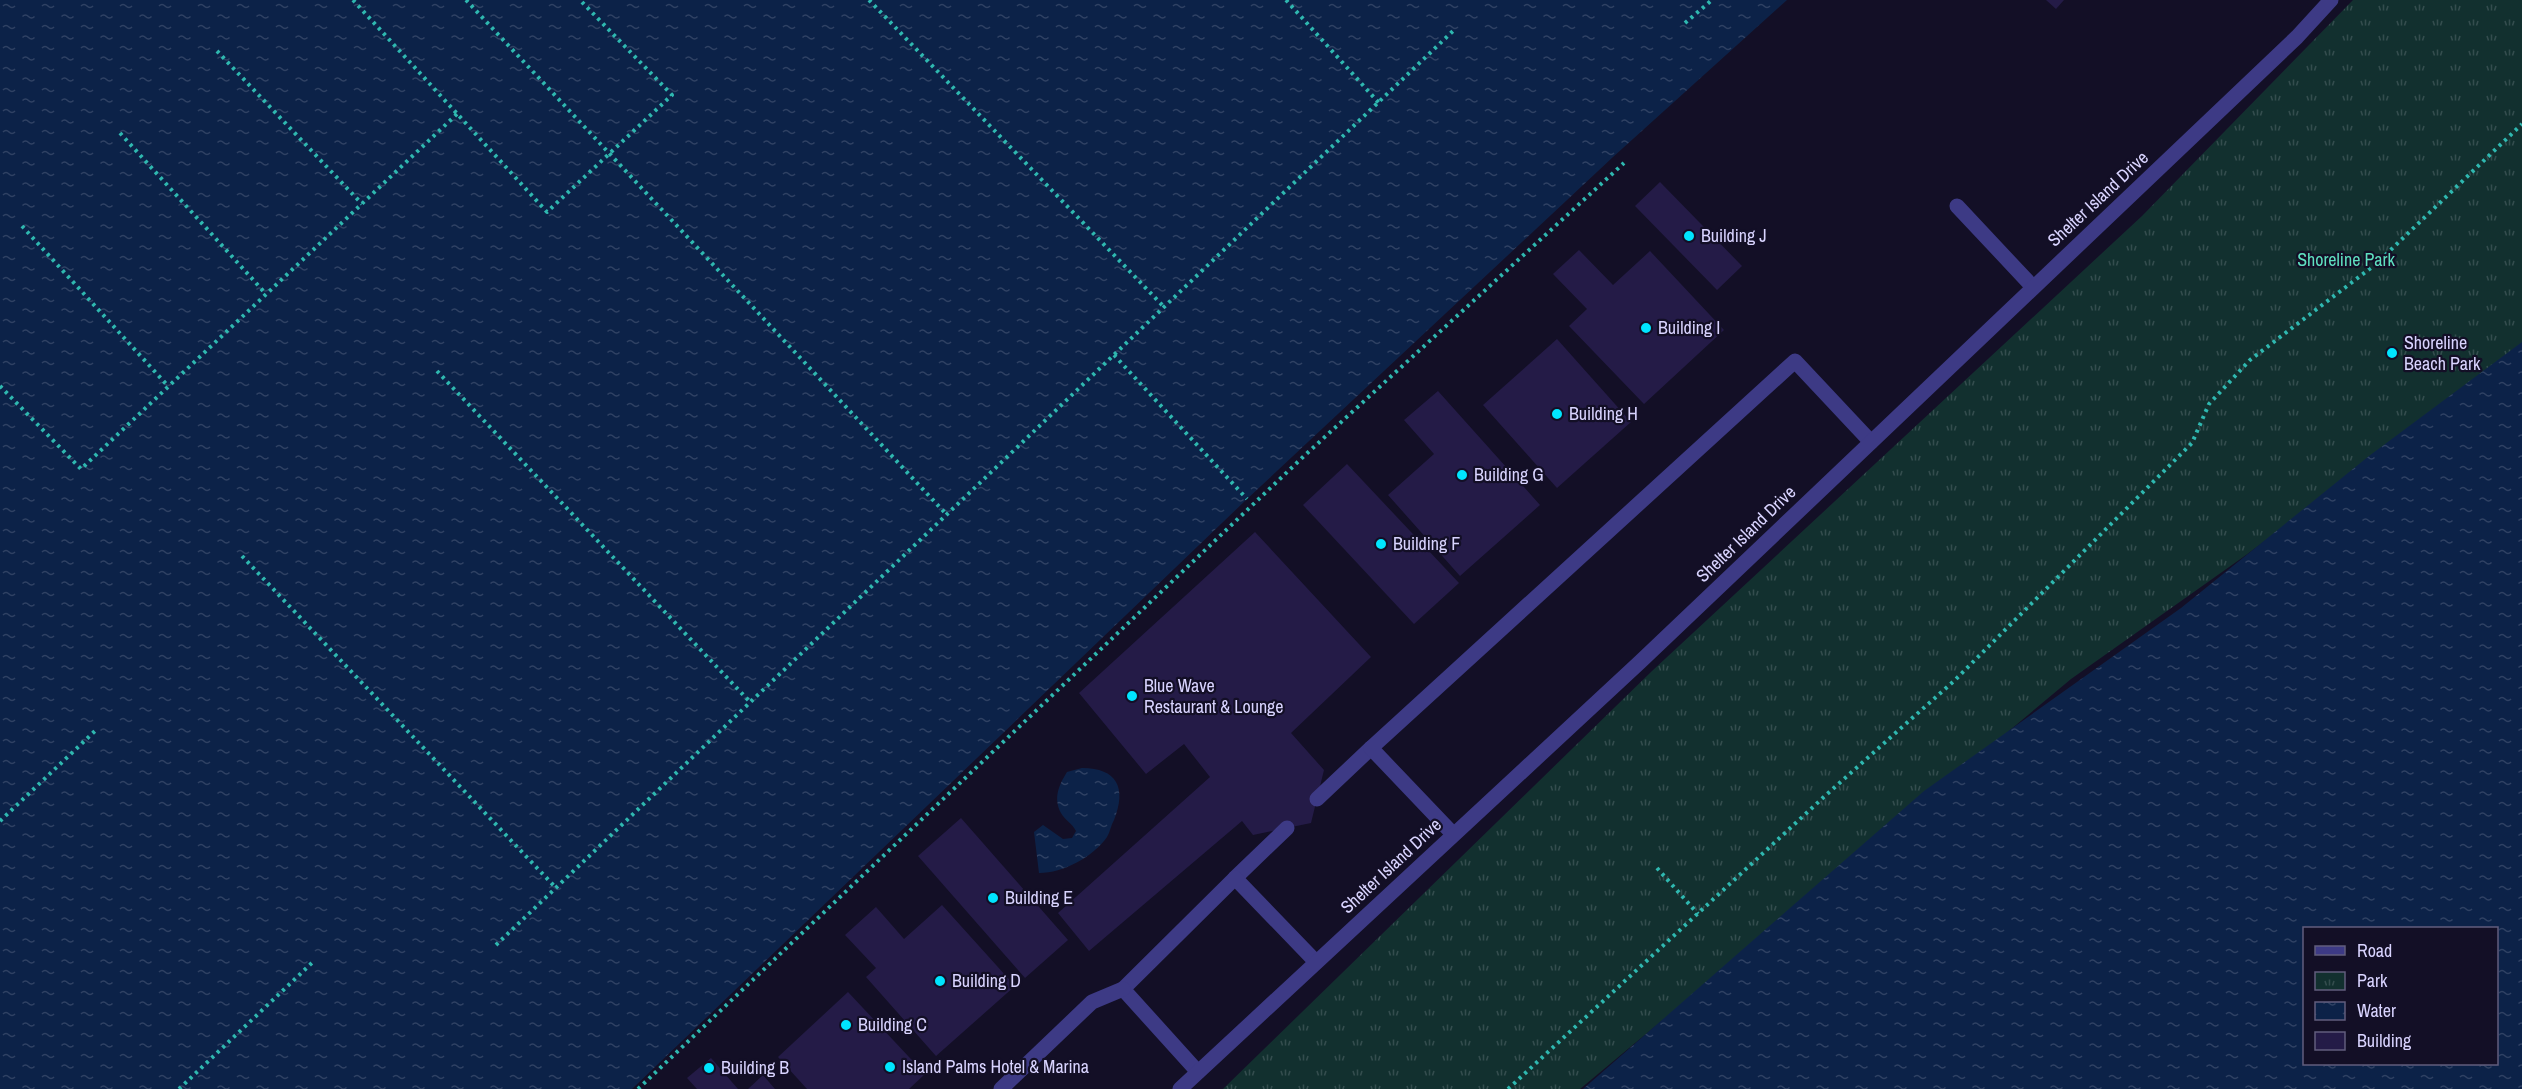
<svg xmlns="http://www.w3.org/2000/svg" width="2522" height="1089" font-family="'Archivo Narrow',sans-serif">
<defs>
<pattern id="park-tufts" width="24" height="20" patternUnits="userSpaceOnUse" patternTransform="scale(1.5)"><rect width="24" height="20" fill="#12302f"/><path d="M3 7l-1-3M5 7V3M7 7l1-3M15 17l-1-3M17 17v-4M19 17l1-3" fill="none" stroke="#344d4e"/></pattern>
<pattern id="water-ripples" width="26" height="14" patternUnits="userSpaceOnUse" patternTransform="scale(1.5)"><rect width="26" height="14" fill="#0c2248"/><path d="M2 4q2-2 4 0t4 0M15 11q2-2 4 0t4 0" fill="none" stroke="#2f4163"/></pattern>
</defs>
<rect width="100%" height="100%" fill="#130f26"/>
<polygon fill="url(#park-tufts)" points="2353,0 2522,0 2522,346 2246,555 2071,679 1580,1089 1223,1089 1652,671 2142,216"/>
<g fill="url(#water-ripples)" fill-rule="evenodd">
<polygon points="0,0 1787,0 1613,157 1247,499 632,1089 0,1089"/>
<path d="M2522 342V1089H1583L1924 791 2181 608 2369 456ZM2304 928H2496V1064H2304Z"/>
<path d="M1082 768C1117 768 1127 788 1114 820 1111 825 1110 832 1107 837 1093 857 1063 873 1039 873L1034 832 1043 825 1063 839 1072 838 1076 831C1072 823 1065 820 1061 813 1053 798 1059 785 1067 772Z"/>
</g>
<g fill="#241b47">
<polygon points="2046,0 2064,0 2056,9"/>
<polygon points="1660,182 1742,266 1717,290 1635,206"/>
<polygon points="1579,250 1613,285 1650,251 1724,330 1644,404 1569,326 1587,309 1553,274"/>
<polygon points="1557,339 1631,422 1557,488 1483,405"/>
<polygon points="1438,391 1540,505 1460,576 1388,495 1434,454 1404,420"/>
<polygon points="1347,464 1459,583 1414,624 1303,505"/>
<polygon points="1255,532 1371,657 1291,733 1324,770 1311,823 1253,835 1242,821 1089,951 1058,913 1210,777 1184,744 1146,774 1079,693"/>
<polygon points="961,818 1068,940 1025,978 918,856"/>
<polygon points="942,905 1015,986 936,1056 866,977 876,968 845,935 876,907 904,939"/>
<polygon points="848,992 925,1074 909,1089 807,1089 778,1057"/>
<polygon points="711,1058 738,1089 697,1089 687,1078"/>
<polygon points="763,1075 775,1089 748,1089"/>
</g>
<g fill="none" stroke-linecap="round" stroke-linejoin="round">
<g stroke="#2fb8b0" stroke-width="4" stroke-dasharray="3 4.5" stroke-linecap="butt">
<polyline points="353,0 547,212 672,95 580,0"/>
<polyline points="466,0 947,515"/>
<polyline points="869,0 1164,307"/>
<polyline points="1286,0 1379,103"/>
<polyline points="1685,23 1712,0"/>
<polyline points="217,51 362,204"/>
<polyline points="120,133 266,294"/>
<polyline points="22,226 168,386"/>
<polyline points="1114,355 1247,499"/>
<polyline points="437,371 750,702"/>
<polyline points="0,386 81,469 457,114"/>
<polyline points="242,556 556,888"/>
<polyline points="0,821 95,731"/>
<polyline points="1657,868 1698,914"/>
<polyline points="496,945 1453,31"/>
<polyline points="179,1089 315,960"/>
<polyline points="638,1089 1303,457 1624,163"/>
<polyline points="1508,1089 1826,795 1955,680 2192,443 2209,404 2250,360 2376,264 2522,124"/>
</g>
<g stroke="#3d3a85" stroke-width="15">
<polyline points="1957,206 2033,287"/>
<polyline points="1317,799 1371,748"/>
<polyline points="1453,834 1371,748 1795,361 1871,442"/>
<polyline points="1235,878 1287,828"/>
<polyline points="1198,1072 1123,989 1235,878 1316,962"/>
<polyline points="1001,1089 1092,1002 1123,989"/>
</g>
<polyline stroke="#3d3a85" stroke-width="15" points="1180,1089 1640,662 2297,37 2331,0"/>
</g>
<g fill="#00e5ff" stroke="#130f26" stroke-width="2">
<circle cx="1689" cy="236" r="6"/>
<circle cx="1646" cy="328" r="6"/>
<circle cx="2392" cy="353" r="6"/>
<circle cx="1557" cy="414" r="6"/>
<circle cx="1462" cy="475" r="6"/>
<circle cx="1381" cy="544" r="6"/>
<circle cx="1132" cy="696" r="6"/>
<circle cx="993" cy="898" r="6"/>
<circle cx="940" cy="981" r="6"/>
<circle cx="846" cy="1025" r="6"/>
<circle cx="890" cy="1067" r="6"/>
<circle cx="709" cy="1068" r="6"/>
</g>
<g text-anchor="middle" stroke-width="4.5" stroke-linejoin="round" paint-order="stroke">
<g font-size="18" fill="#d9d4ff" stroke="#130f26">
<text transform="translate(2098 199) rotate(-43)" y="6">Shelter Island Drive</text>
<text transform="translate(1746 534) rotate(-44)" y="6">Shelter Island Drive</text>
<text transform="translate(1391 866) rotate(-43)" y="6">Shelter Island Drive</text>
</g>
<g font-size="18" fill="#d9d4ff" stroke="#130f26" text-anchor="start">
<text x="1701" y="242">Building J</text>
<text x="1658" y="334">Building I</text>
<text x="2404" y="349">Shoreline<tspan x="2404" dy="21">Beach Park</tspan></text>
<text x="1569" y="420">Building H</text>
<text x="1474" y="481">Building G</text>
<text x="1393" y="550">Building F</text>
<text x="1144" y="692">Blue Wave<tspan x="1144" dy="21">Restaurant &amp; Lounge</tspan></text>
<text x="1005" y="904">Building E</text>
<text x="952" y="987">Building D</text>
<text x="858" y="1031">Building C</text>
<text x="902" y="1073">Island Palms Hotel &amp; Marina</text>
<text x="721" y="1074">Building B</text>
</g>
<g font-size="18" fill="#5fe0c0" stroke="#130f26">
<text x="2346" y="266">Shoreline Park</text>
</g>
</g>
<rect x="2303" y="927" width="195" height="138" fill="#130f26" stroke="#625e7d" stroke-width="1.5"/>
<rect x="2315" y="946" width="30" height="9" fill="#3d3a85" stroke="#625e7d" stroke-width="1.5"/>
<text x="2357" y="957" font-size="18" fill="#d9d4ff">Road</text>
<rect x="2315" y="972" width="30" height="18" fill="url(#park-tufts)" stroke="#625e7d" stroke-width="1.5"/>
<text x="2357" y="987" font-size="18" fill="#d9d4ff">Park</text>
<rect x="2315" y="1002" width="30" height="18" fill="url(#water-ripples)" stroke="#625e7d" stroke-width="1.5"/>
<text x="2357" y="1017" font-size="18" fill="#d9d4ff">Water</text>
<rect x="2315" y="1032" width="30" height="18" fill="#241b47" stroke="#625e7d" stroke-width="1.5"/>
<text x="2357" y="1047" font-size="18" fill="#d9d4ff">Building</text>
</svg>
